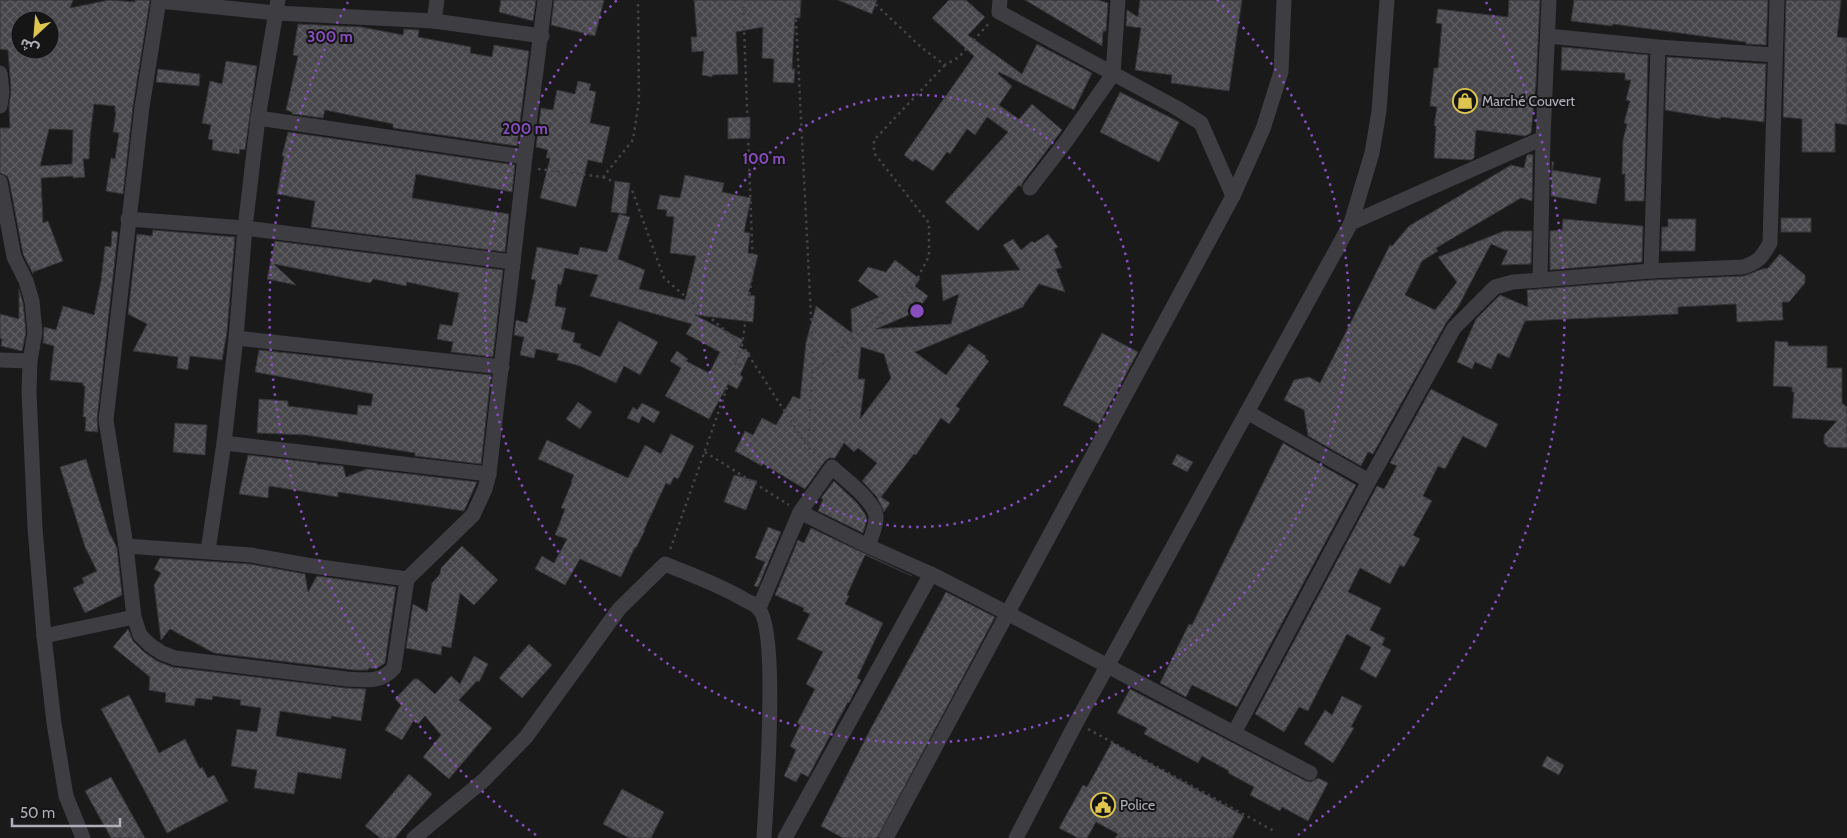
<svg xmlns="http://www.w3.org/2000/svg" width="1847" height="838" font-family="Cabin,'Noto Sans Arabic',sans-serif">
<defs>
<pattern id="building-cross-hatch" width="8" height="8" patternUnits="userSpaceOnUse" patternTransform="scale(1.25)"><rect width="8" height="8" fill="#47474b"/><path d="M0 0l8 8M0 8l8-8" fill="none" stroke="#5f5f63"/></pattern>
</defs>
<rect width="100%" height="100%" fill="#1a1a1b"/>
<g fill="url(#building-cross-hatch)" stroke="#343437" fill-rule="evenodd">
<path d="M0 0H73L70 8 109 0 135 2V0H150L133 106 123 194 106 191 111 158 115 159 119 133 113 132 116 112H115V106L94 104 90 137 89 159H83L85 177 73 178V176L41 178 43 223 48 221 63 261 33 272V274L23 254 9 180 7 176 0 173V128H10L9 106 11 90 8 50 0 49ZM20 20H50V50H20ZM49 129 73 130 72 164 40 166Z"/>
<polygon points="501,0 536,0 533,21 499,12"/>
<polygon points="554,0 604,0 595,36 551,25"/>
<polygon points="694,0 801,0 800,18 795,18 792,69 795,69 794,83 773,82 774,59 762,58 763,27 736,32 738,74 713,75 712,77 702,75 704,51 692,52 691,37 697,37"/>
<polygon points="838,0 877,0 872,14"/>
<polygon points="949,0 966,0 985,17 968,35 1022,74 1037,44 1092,73 1074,110 999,72 998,74 1012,86 999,105 1019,119 1032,104 1062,130 1023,182 1021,187 1019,185 978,231 945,202 1008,132 987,117 975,135 967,129 950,154 947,152 933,171 915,159 913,162 904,155 974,56 932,18"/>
<polygon points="1025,0 1098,0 1108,3 1106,31 1103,31 1102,46"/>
<polygon points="1140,0 1242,0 1229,91 1171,83 1172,75 1135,70 1141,28 1126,26 1127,10 1138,17"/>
<polygon points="1509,0 1540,0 1536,84 1531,133 1525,136 1476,130 1474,158 1471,160 1434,158 1436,126 1434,126 1437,107 1430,106 1434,68 1438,68 1442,24 1436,23 1438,9 1508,17"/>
<polygon points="1574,0 1768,0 1766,45 1746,44 1746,42 1613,24 1612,26 1571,21"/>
<polygon points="1786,0 1841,0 1837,37 1847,38 1847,125 1835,123 1835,152 1802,152 1802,119 1783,117"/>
<polygon points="298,24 361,27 403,35 404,29 419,30 418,37 471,47 470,53 492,57 494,45 529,51 517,146 393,128 393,124 325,110 323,118 292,114 292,112 286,110 298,56 293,55"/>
<polygon points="1562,47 1648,55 1644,201 1625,201 1625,174 1622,174 1623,140 1627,124 1624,123 1630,101 1626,100 1631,80 1625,80 1625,73 1561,70"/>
<polygon points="1667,57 1766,64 1764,122 1721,117 1720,119 1665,110"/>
<polygon points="226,61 257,66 245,150 240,149 239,154 212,150 213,140 208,139 211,125 202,123 210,81 222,84"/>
<polygon points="158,69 200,74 199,86 156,82"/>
<polygon points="578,81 591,84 589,90 596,92 590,123 610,127 602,163 588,160 576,207 540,198 550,158 546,158 548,150 536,147 541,108 553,110 557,90 575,94"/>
<polygon points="1120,92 1179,122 1159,162 1100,132"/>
<polygon points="750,117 750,138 728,139 728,118"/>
<polygon points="288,132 515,165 512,192 416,174 412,198 509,214 505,252 311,227 315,201 277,194 284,156 282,156"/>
<polygon points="1530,154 1533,155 1532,201 1521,198 1436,248 1438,251 1422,261 1405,295 1435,310 1457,282 1438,257 1504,231 1532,231 1531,264 1501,265 1508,250 1505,250 1491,244 1458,307 1446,323 1373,454 1368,452 1361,466 1308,436 1304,410 1284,400 1294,380 1309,377 1320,383 1390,245 1392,246 1409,226 1511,165 1524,168 1527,155"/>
<polygon points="1552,161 1554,163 1552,170 1601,178 1596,204 1551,196"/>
<polygon points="685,175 724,183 722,192 751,198 744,232 750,233 748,253 758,255 748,295 755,296 753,322 695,315 743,340 739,347 750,353 740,375 743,377 737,389 728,384 709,419 665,396 681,368 670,361 677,351 688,359 686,361 709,373 720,352 686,334 692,324 590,296 598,275 565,268 561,285 558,284 555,306 566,308 561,329 575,333 573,342 581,344 580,348 600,357 619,321 658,342 640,375 624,366 616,383 580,366 557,360 559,354 536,349 534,358 520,355 524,337 514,335 516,320 527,323 536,280 531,279 537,247 578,255 580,247 607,252 619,214 630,217 618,259 645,270 639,289 685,300 696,256 670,253 674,217 666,216 667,210 657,209 660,195 680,198"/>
<polygon points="615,181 630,183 626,214 611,212"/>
<rect x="1781" y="218" width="30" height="14"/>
<polygon points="1563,219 1643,226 1642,262 1550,270 1550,231 1562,230"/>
<polygon points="1668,219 1696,219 1695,251 1661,251 1662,227 1668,227"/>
<polygon points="153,230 235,237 227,332 222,360 190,356 188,370 177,368 178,357 133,351 147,324 128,314 137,234 152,236"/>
<polygon points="112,231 118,232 97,419 98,432 85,431 86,417 83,417 85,386 83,386 83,383 50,380 54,346 43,343 44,327 56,330 63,306 94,315 101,281 105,246 111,247"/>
<path d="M1048 234 1058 247 1054 249 1062 268 1056 269 1065 292 1039 284 1025 303 1023 307 915 352 946 375 969 344 986 356 985 358 989 361 956 406 960 409 949 424 941 418 916 455 914 454 881 497 890 503 884 512 877 497 862 481 877 463 858 448 854 452 844 443 835 458H829L825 461 805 489 763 464 762 466 735 451 745 431 753 435 762 418 776 425 793 396 800 399 806 342 816 306 852 333 851 309 879 297 858 281 868 267 886 272 895 260 920 279 915 286 928 296 916 312 876 329 951 324 959 294 943 301 941 275 1020 270 1003 245 1013 239 1021 250 1032 241 1034 243ZM861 347 884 354 891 378 860 419 865 379H858Z"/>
<polygon points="275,241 503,270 493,357 451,352 453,342 437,339 440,324 452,326 459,293 407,282 406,286 374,279 370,283 274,264 296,285 267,279"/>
<polygon points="1780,254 1805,275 1805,283 1789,302 1782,302 1783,320 1737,322 1736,304 1678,307 1678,314 1525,321 1509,358 1498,353 1491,369 1475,362 1472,369 1457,362 1476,319 1500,295 1528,307 1527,290 1652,280 1744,276 1762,269 1768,268"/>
<polygon points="19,289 23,303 26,332 22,351 1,346 2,339 0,338 0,314 19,319"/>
<polygon points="1102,333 1138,352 1099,424 1063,405"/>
<polygon points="1775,341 1788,342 1788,346 1827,346 1827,368 1842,368 1842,403 1847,407 1847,448 1828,447 1824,443 1824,435 1837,421 1792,418 1794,392 1792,392 1792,387 1773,386"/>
<polygon points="259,350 491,375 481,464 415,456 415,453 306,435 257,433 259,399 288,401 288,406 357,415 358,405 371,406 373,394 255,372"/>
<polygon points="1431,389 1498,424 1486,448 1463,436 1445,469 1438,466 1423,496 1432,501 1413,535 1420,539 1404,567 1400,565 1390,584 1360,568 1348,592 1381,608 1370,630 1385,638 1382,645 1391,650 1376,678 1360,669 1371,647 1347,634 1308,711 1299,707 1284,732 1255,714 1377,486 1384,489 1397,466 1390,463"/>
<polygon points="578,402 592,412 580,429 566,419"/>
<polygon points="642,403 660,412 654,423 642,416 639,423 627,418 633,407 637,410"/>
<polygon points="175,423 207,425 205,455 173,452"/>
<polygon points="671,434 694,446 678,479 674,477 670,485 666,483 644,530 645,530 636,548 635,547 621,577 580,559 565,585 535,569 542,556 554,563 567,539 555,535 565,509 561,508 572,482 571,481 574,475 538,459 547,440 628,478 645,445 661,454"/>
<polygon points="1283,443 1356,485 1237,707 1192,685 1186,697 1160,683 1189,624 1192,625"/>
<polygon points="1177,454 1193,462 1187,472 1172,464"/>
<polygon points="248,455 317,463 318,465 321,464 343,466 346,477 367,469 477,482 464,511 338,492 338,497 269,486 268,498 239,494"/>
<polygon points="86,459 109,532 117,548 122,595 85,613 73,588 84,583 82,578 97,571 85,547 60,467"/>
<polygon points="734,475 757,481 746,510 724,502"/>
<polygon points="834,481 857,503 865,514 867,519 863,533 818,511 823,499 821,498"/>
<polygon points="768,527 781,532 758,587 754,586 765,562 755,558"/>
<polygon points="811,528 912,576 865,555 847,595 849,596 845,604 883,623 857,678 861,680 852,697 849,703 848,702 808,777 801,773 796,782 784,776 796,750 790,746 800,725 797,723 815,689 806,684 823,652 797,639 810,614 803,611 804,608 775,595 798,540 804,543"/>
<polygon points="462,546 498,580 474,605 460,593 451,648 442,646 441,655 406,648 413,604 427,612 432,583 440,574 441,568"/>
<polygon points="160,558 250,564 305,574 308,592 317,576 396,587 385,663 376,669 369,668 368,670 354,670 214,653 170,629 161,640 154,585 161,573 154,569"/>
<polygon points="946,592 995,617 877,838 843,838 821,826 871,728"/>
<polygon points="128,629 133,641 144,652 157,661 172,667 346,688 366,689 361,721 331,716 331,719 280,711 276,736 346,749 341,779 298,772 294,794 254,788 257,770 231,766 237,729 257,732 261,708 240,705 241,700 213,696 212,700 196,698 194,706 165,702 166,693 149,690 150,677 113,647"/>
<polygon points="529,644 552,665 522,698 499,678"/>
<polygon points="474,656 488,664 479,682 477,681 459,700 492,728 449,779 423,757 441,735 425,716 418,724 414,720 402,740 385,730 401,705 395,699 414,679 418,679 435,694 451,676 460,684"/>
<polygon points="1130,689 1306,781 1311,782 1318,778 1328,783 1308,821 1282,807 1280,811 1250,795 1254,787 1228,773 1229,771 1202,756 1198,763 1144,734 1147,728 1117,713"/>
<polygon points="129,695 159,753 185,739 200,769 202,767 208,778 214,775 228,801 167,833 101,709"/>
<polygon points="1342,696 1362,706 1351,727 1354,728 1333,763 1304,744 1325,710 1332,715"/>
<polygon points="1112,742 1244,816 1232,838 1115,838 1118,834 1096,822 1087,838 1078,838 1059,828 1083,785 1087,787"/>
<polygon points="1547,756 1564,765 1559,775 1542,766"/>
<polygon points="409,774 432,794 395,838 380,838 365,826"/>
<polygon points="111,777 145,838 111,838 85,791"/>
<polygon points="622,789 664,812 651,838 629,838 603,824"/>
</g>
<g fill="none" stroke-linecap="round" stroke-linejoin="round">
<g stroke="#434449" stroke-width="2.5" stroke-dasharray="2.5 4" stroke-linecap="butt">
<polyline points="743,0 753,269 742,345 807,446"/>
<polyline points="795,0 813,356 808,447 822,459"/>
<polyline points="871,0 922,48 945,65 959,57 990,22"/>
<polyline points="538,169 603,177 633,140 639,101 638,0"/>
<polyline points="603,177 632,190 664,278 742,345 670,550"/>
<polyline points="812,373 913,287 929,256 929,223 874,153 874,140 945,65"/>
<polyline points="705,452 789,505"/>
<polyline points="1088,729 1274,831"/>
</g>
<g stroke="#3d3d42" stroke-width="15">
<path d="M159 0 142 107 106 420 126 546 134 617 140 635 150 645 162 653 175 658 347 679C365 680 381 683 394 668L407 579 473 515 485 489 489 474 525 157 545 0"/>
<polyline points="1000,0 999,12 1175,107 1201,123 1233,196"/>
<polyline points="159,1 276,13 434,21 542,36"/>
<polyline points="434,21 437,0"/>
<polyline points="1548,36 1658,47 1775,55"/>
<polyline points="0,73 2,91 0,106"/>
<polyline points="258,118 525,157"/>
<polyline points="0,182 14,257 26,281 32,301 35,332 30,361"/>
<polyline points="1030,188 1067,140 1113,74 1118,0"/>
<polyline points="128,219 245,228 513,262"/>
<polyline points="1351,223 1543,138"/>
<polyline points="1651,271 1658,47"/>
<polyline points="1540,280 1543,138 1549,0"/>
<polyline points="236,338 502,367"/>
<polyline points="0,360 30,361 29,391 35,528 44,636 54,723 66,796 83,838"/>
<polyline points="1247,412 1369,481"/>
<polyline points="224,443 489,474"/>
<polyline points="800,512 868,546"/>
<polyline points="126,546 251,555 306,565 407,579"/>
<polyline points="208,551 224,443 236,338 245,228 258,118 278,0"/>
<path d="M759 608 800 512 832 467C844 479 873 499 876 516 877 525 871 537 868 546L931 574"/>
<polyline points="44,636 134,617"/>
<path d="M1234 733 1369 481 1454 328 1495 287 1513 282 1540 280 1651 271 1743 267C1759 262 1762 257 1770 243L1777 0"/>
<path d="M414 838 484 780 526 737 619 609 665 564C692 575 720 585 745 600 749 602 755 604 758 608 779 627 766 803 764 838"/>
<path d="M785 838 931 574C1058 638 1183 707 1310 773"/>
<polyline points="886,838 1233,196 1263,129 1281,72 1284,0"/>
<polyline points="1016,838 1076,723 1351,223 1372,153 1379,111 1387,0"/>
</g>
</g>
<g fill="none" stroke="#884dbe" stroke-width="2.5" stroke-dasharray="2.5 5">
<circle cx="917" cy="311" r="216"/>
<path d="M1217 0A432 432 0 1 1 617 0"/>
<path d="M536 835A648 648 0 0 1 348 2M1486 2A648 648 0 0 1 1298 835"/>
</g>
<defs>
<symbol id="shop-ring" viewBox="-11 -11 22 22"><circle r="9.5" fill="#151516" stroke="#dec54f" stroke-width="1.5"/><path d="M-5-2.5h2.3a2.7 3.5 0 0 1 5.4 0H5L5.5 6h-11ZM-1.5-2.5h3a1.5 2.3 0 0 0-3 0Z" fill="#dec54f"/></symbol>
<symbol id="civic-ring" viewBox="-11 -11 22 22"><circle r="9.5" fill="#151516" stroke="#dec54f" stroke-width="1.5"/><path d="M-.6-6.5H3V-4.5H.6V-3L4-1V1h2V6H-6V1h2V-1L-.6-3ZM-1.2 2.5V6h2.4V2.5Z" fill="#dec54f"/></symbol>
</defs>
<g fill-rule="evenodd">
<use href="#shop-ring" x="1451" y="87" width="28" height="28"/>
<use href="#civic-ring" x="1089" y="791" width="28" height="28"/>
</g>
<g text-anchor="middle" stroke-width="4" stroke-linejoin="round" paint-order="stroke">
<g font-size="14" fill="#aeafb9" stroke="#151516" text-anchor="start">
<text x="1482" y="106">Marché Couvert</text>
<text x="1120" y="810">Police</text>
</g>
</g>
<circle cx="917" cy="311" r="8" fill="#884dbe" stroke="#151516" stroke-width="2.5"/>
<g font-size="15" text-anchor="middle" font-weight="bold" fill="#884dbe" stroke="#151516" stroke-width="4" stroke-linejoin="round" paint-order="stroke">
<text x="330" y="42">300 m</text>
<text x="525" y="134">200 m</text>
<text x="764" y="164">100 m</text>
</g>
<g transform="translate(35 35) rotate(206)"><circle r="24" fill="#151516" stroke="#525357"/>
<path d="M0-4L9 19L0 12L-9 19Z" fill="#dec54f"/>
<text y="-8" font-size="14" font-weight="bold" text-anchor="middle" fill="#aeafb9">ش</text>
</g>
<path d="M12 818v8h108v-8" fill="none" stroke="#aeafb9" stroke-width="2.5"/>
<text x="20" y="818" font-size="15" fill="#aeafb9" stroke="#151516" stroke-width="4" paint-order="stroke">50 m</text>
</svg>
